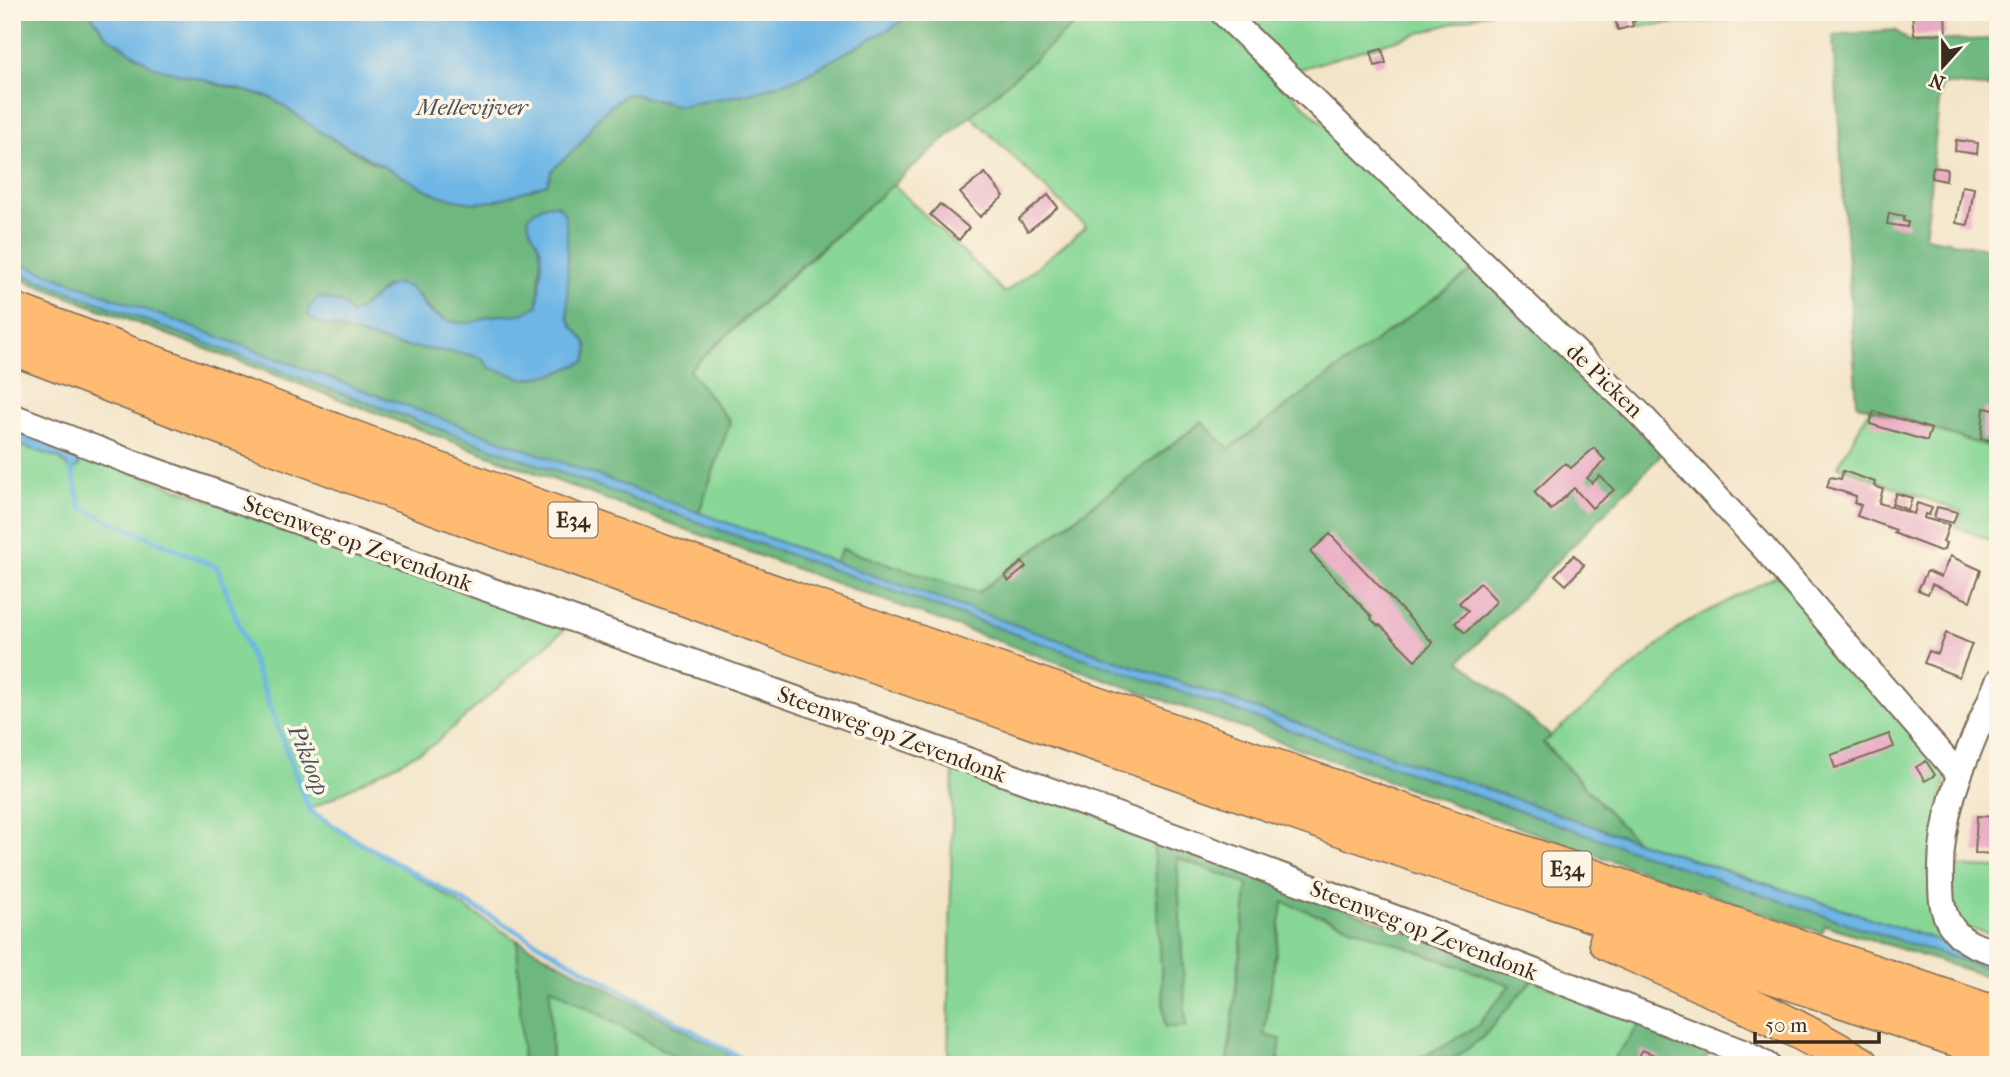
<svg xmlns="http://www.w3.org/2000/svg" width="2010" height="1077" font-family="'IM FELL French Canon',serif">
<rect width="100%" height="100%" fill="#fcf5e5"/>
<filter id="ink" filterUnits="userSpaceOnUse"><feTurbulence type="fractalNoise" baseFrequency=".0143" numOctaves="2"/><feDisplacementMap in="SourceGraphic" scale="14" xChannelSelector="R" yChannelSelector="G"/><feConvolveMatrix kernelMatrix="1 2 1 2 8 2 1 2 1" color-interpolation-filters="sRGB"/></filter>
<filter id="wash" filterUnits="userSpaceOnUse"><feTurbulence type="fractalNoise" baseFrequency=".00686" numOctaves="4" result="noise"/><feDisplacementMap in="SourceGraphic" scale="28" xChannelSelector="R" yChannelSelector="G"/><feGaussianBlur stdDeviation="1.57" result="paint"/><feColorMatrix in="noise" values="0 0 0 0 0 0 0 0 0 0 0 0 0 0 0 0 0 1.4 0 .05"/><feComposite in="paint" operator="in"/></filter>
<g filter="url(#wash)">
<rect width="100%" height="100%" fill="#f3e4c7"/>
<g fill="#88d797" stroke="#62805a" stroke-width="2">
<polygon points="1088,12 1207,12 1474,269 1228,449 1201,422 977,593 843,549 835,562 699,513 730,422 689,370 893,184 1005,293 1086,227 970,115"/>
<polygon points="1236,12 1490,12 1296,70"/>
<polygon points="1636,12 1793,12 1794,15 1640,26"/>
<polygon points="1870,409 1998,450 1998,543 1956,527 1962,512 1838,466"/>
<polygon points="12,429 565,629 433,745 309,810 517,940 523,1065 12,1065"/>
<polygon points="1778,575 1946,775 1938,815 1959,948 1636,841 1543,742 1685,623"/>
<polygon points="953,765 1153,835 1165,1027 1186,1027 1177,857 1248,884 1227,1065 948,1065"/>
<polygon points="1945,866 1998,868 1998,936 1958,926"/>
<polygon points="1283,902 1510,985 1478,1026 1441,1048 1400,1065 1288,1065 1278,1061 1264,1035"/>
<polygon points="1532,980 1642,1022 1609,1065 1446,1065 1482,1038"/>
<polygon points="550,987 691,1065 552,1065"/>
</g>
<g fill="#6eb880" stroke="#54714f" stroke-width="2" fill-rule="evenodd">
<path d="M12 12H89L106 35 212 83 272 98 322 133 370 161 474 203 494 201 547 184 551 170 581 143 596 119 624 95 634 94 678 106 750 93 799 78 895 26 911 12H991L1000 18 1004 12H1088L793 273 689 370 730 422 699 513 835 562 842 549 978 593 1202 422 1229 449 1474 269 1663 453 1460 661 1551 736 1543 743 1636 841 1998 960V980L1825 925 1822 933 1616 862 693 532 12 276ZM549 204 557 205 564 212 568 317 570 325 578 332 485 363 482 358 467 354 396 345 316 322 319 298 335 303 351 315 371 302 386 286 420 296C430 316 458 331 481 322 483 321 488 316 490 316 495 315 502 317 507 316 520 316 528 312 538 305L541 254 539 245Z"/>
<polygon points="1895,30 1909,41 1998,39 1998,88 1941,84 1925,237 1998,250 1998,450 1857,404 1833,35"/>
<polygon points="1153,835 1532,980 1482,1038 1445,1065 1400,1065 1441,1048 1477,1026 1510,985 1283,902 1264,1035 1281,1039 1278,1061 1289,1063 1227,1065 1248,884 1177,858 1186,1027 1165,1027"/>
<polygon points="517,940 750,1065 691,1065 550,987 552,1065 523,1065"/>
<polygon points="1642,1022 1714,1049 1699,1065 1609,1065"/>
</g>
<g fill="#6db6e5" stroke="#547082" stroke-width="2">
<polygon points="89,12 911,12 895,26 799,78 750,93 678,106 634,94 624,95 596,119 581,143 552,170 547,184 494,201 474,203 455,200 433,193 322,133 272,98 154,67 106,35"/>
<path d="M549 204 557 205 564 212 567 230 568 317C574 337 594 335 586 361L554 374 525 379 490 368 482 358 467 354 396 345 316 322 309 316 308 309 319 297 344 304 351 315C362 309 386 285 395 284 416 284 417 298 427 309 437 319 453 323 467 323 477 323 483 317 492 316 512 313 519 319 538 305 539 289 543 269 541 253 539 234 509 217 549 204Z"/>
<path d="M12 260 330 378 835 562 1636 841 1998 960V972C1732 888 1470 793 1207 701 807 562 408 421 12 270Z"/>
<path d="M12 431C33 438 66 444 80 462L79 466 72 471 59 458 12 443Z"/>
</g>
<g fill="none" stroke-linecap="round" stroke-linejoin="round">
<polyline stroke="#6db6e5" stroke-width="5" points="71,466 81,508 217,567 309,810 359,842 753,1065"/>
</g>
<g id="blocks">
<g fill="#e9a9c3">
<polygon points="1624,12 1634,12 1635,21 1632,22 1633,26 1618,30 1614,15"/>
<polygon points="1912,12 1945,12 1946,34 1914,35"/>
<polygon points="1382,49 1386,63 1375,66 1371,52"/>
<polygon points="1956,140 1978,143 1977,154 1955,151"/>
<polygon points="1933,167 1947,169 1946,181 1931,178"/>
<polygon points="985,173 1004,196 980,217 960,193"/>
<polygon points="1962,186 1974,188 1968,225 1956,223"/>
<polygon points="1048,195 1058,207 1028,231 1019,219"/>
<polygon points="940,204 969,228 959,240 930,215"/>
<polygon points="1889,213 1904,216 1903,221 1908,222 1907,227 1887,224"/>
<polygon points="1996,404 1998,441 1981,439 1984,408 1995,410"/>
<polygon points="1874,411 1931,429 1927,441 1870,424"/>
<polygon points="1594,448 1605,460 1587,478 1592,483 1600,476 1614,490 1592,508 1574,488 1551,510 1534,492 1565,463 1571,468"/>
<polygon points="1843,471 1875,482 1874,486 1883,489 1879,503 1914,514 1917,503 1932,508 1929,515 1925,514 1924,518 1949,525 1943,542 1946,543 1944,550 1940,551 1901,536 1894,533 1896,530 1857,516 1861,505 1854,503 1856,496 1827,487 1830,477 1841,479"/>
<polygon points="1896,493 1912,498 1908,510 1892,504"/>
<polygon points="1937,507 1957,512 1953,523 1934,518"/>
<polygon points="1330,534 1433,643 1415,660 1380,625 1378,626 1371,619 1372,617 1310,552"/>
<polygon points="1574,555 1584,565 1566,585 1555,575"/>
<polygon points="1950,556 1981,570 1970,601 1932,584 1928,594 1918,590 1927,571 1941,577"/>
<polygon points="1022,562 1026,567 1009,581 1005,576"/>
<polygon points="1480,583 1497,601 1465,633 1455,623 1468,611 1459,603"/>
<polygon points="1946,633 1972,644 1959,677 1924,663 1929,651 1938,654"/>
<polygon points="1889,734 1894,747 1835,768 1831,755"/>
<polygon points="1926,761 1935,775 1925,781 1916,767"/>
<polygon points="1977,816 1998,817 1998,854 1975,853"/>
<polygon points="1642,1050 1660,1057 1656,1065 1644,1065 1637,1062"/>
</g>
</g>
</g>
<g filter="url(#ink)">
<use href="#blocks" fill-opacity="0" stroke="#7b6b59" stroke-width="2"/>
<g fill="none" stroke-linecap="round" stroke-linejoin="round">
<defs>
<g id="minor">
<polyline points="1222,12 1640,414 1764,548 1959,775"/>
<polyline points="12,416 128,461 976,763 1417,926 1745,1053 1767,1065"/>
<path d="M1998 681C1971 747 1938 807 1941 881 1941 900 1942 916 1955 931 1966 944 1982 948 1998 953"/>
</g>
<g id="highway">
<path d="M12 311C276 410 540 511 806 605 1202 745 1600 881 1998 1016"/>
<path d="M12 346C273 446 534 544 797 637 1196 779 1597 915 1998 1052"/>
<path d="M1608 942C1694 980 1781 1017 1861 1065"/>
</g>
</defs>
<use href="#minor" stroke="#7b6b59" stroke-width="28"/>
<use href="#highway" stroke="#7b6b59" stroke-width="40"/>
<use href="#minor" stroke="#fff" stroke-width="24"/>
<use href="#highway" stroke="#ffbb71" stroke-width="37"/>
</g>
</g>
<g text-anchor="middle" stroke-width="7" stroke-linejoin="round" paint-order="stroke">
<g fill="#fcf5e5" stroke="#75675a" stroke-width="2">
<rect x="548.5" y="502.5" width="49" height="35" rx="5"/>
<rect x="1542.5" y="851.5" width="49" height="35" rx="5"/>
</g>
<g font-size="21" font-weight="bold" fill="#3b2a1e">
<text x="573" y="527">E34</text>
<text x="1567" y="876">E34</text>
</g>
<g font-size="23" fill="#3b2a1e" stroke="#fcf5e5">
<text transform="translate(1605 380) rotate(44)" y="8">de Picken</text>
<text transform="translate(358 543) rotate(20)" y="8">Steenweg op Zevendonk</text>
<text transform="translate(892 734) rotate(20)" y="8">Steenweg op Zevendonk</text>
<text transform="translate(1424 930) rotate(21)" y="8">Steenweg op Zevendonk</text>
</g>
<g font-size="24" font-style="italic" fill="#4a545a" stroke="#fcf5e5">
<text x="472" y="115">Mellevijver</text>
<text transform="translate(309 760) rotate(68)" y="8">Pikloop</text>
</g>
</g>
<rect width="2010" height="1077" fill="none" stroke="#fcf5e5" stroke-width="42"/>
<g transform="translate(1943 66) rotate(201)" stroke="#fcf5e5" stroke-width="5" paint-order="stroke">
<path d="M0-5L12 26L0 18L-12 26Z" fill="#3b2a1e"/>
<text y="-10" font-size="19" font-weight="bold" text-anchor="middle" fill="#3b2a1e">N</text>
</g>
<path d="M1755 1032v10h124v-10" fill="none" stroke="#3b2a1e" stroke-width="3.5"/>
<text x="1765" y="1032" font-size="21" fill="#3b2a1e" stroke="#fcf5e5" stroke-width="5" paint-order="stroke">50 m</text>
</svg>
